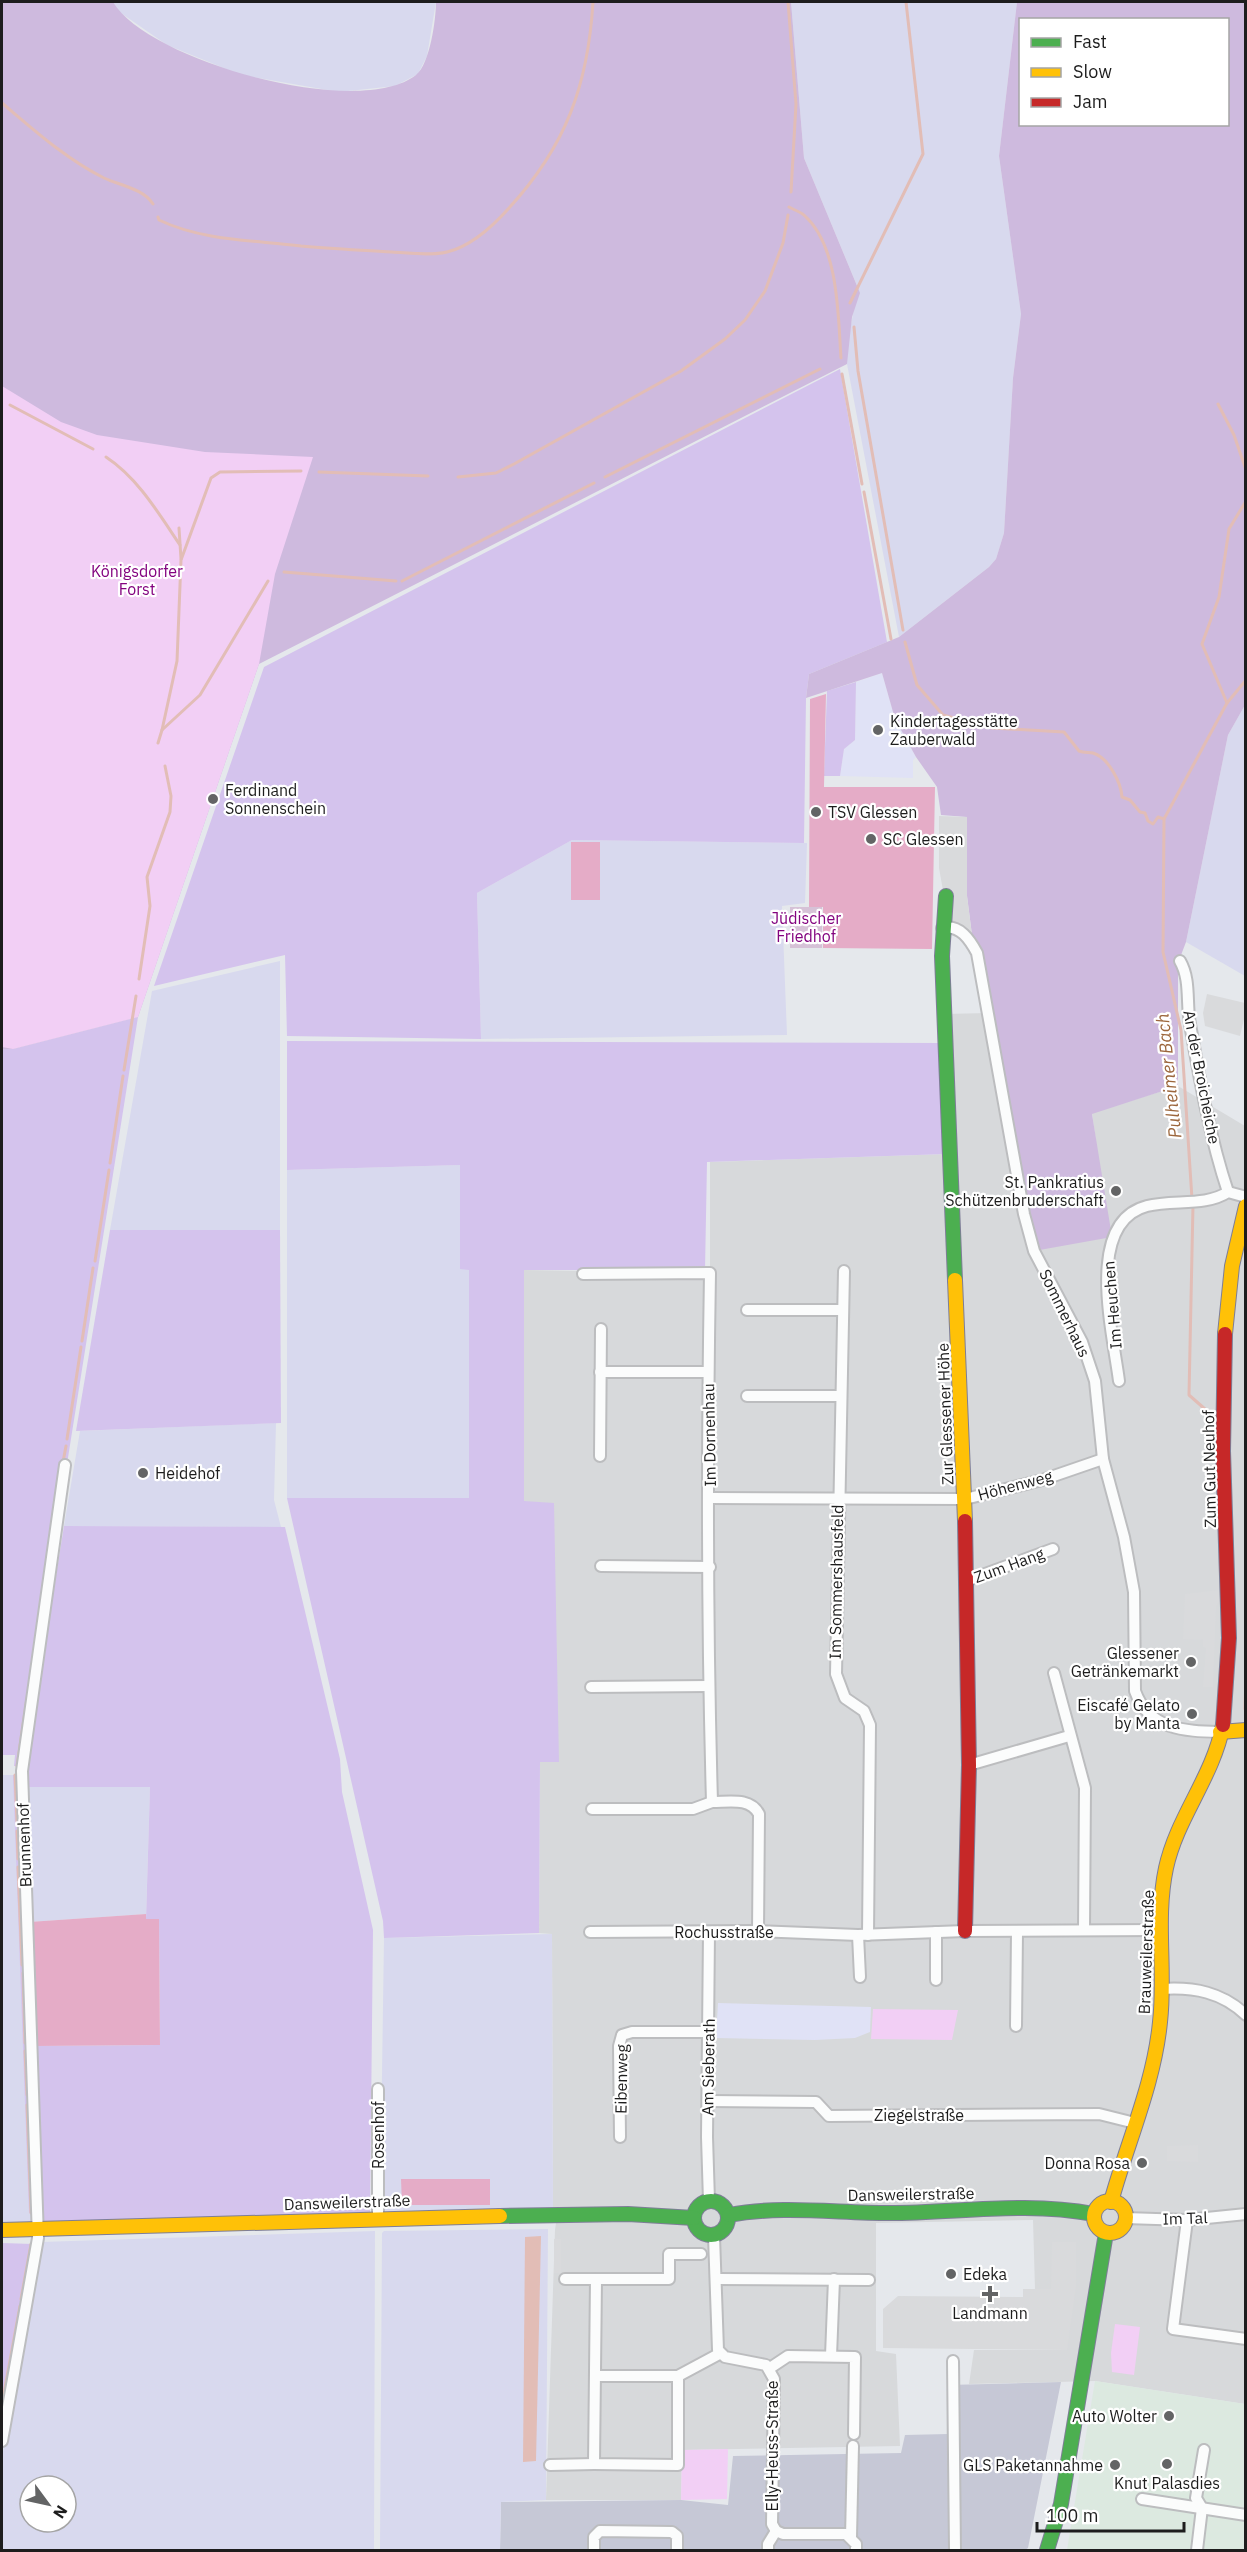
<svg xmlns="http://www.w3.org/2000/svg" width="1247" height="2552" font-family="'IBM Plex Sans',sans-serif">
<rect width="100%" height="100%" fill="#e5e8ec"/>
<polygon fill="#d7d9db" points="989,1013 1096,1141 1092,1113 1178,1086 1245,1126 1245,2404 1095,2381 969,2384 974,2350 1067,2350 1051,2289 1035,2289 1033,2220 876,2223 876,2351 896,2354 900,2446 682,2450 681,2500 546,2500 555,2230 558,2209 553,2208 552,1934 539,1933 540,1762 558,1762 524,1501 524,1270 710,1273 710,1162 949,1154 943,1014"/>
<polygon fill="#dce9e0" points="1095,2381 1245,2404 1245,2550 1067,2550"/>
<g fill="#e0e2f6">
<polygon points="882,673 895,719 916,757 913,760 913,778 840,776 844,749 855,740 856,682"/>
<polygon points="718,2003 871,2007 870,2032 855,2038 815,2040 716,2038"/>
</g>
<polygon fill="#c6c8d6" points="1061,2382 1028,2548 1025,2550 500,2550 501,2502 681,2500 728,2505 733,2456 901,2453 905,2435 948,2434 948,2385"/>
<g fill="#d8d9ee" fill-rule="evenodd">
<polygon points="113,2 436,2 427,56 418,74 395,86 339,92 241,75 167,45 118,11"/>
<polygon points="791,2 1017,2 999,156 1021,314 1013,378 1004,533 996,559 989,567 899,637 847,364 847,345 858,288 804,158"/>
<polygon points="1245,705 1245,976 1186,942 1228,735"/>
<polygon points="572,840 807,843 805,903 782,906 787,1035 481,1039 477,893"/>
<polygon points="280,961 280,1230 110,1230 152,991"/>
<polygon points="460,1165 460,1269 469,1269 470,1499 287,1498 287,1170"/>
<polygon points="276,1423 274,1500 281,1527 64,1526 80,1431"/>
<polygon points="2,1775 20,1775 35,2221 2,2223"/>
<polygon points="37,1786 150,1787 146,1914 29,1922 26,1787"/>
<polygon points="552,1934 553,2208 380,2211 384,1938"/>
<polygon points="548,2229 546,2500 501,2502 500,2550 380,2550 382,2233 384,2231"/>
<path d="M375 2231 374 2550H2V2457L41 2242ZM30 2486H66V2522H30Z"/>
</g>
<g fill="#d4c3ed">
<polygon points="840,369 887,642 809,674 806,698 804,843 572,840 477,893 481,1039 287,1036 285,955 154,986 264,667"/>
<polygon points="856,682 855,740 844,749 840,776 824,776 827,691"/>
<polygon points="138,1017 19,1766 14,1766 15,1755 2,1755 2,1049 13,1049"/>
<polygon points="287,1041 942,1043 947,1154 707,1162 705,1270 524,1270 524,1501 554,1503 559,1762 540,1762 539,1933 384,1938 383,1921 287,1498 469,1498 469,1270 460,1269 460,1165 287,1170"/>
<polygon points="110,1230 280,1230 281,1423 76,1431"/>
<polygon points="64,1526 285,1527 340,1759 342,1792 373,1930 370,2212 43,2223 35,2046 160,2045 159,1920 146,1919 150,1787 26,1787 25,1769"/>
<polygon points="13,1775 17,1775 34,2213 29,2213"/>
<polygon points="2,2243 33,2244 2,2417"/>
</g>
<g fill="#cebade" fill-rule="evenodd">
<path d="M2 2H113C148 61 359 120 416 75 430 64 436 19 436 2H791L804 158 860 293 852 317 847 364 259 664 138 1017 13 1049H2Z"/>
<path d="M1017 2H1245V705L1228 735 1186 942 1178 963V1086L1092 1114 1112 1237 1034 1251 970 940 972 935 967 896V817L941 815 937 787 916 757 895 719 882 673 806 698 809 674 899 637 989 567 996 559 1004 533 1013 378 1021 314 999 156ZM1020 20H1228V124H1020Z"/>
</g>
<rect fill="#d6c2d7" x="790" y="907" width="32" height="41"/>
<g fill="#f2cff5">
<polygon points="2,386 61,422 97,435 205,452 313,457 275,574 259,664 138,1017 13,1049 2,1047"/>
<polygon points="873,2009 958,2010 952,2040 871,2039"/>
<polygon points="1115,2324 1140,2327 1134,2375 1112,2372 1111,2353"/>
<polygon points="728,2449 727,2499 681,2500 682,2450"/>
</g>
<g fill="#e5acc7">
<polygon points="826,694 824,787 935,787 932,949 823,948 823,907 809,907 810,699"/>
<rect x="571" y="842" width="29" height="58"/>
<polygon points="146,1914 146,1919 159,1919 160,2045 35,2046 29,1922"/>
<polygon points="401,2179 490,2179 490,2205 402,2205"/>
</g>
<g fill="#d9dadc">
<polygon points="939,816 967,817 967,896 972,935 962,930 959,924 949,924 939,868"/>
<polygon points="1207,994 1245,1003 1245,1015 1240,1036 1205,1026 1203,1013"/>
<polygon points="1227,1589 1216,1607 1213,1687 1203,1687 1206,1648 1203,1647 1203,1640 1183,1639 1185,1594"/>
<polygon points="1198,2145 1198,2162 1167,2161 1167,2146"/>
<rect x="554" y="2239" width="7" height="34"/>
<polygon points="1052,2242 1076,2242 1076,2286 1067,2350 883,2348 883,2309 898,2296 1023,2297 1023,2289 1051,2289"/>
</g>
<polygon fill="#e2bdb6" points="541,2236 536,2461 523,2462 525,2237"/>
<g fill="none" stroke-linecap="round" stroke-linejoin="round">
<g stroke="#e2bdb6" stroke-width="3">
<polyline points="788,2 796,104 791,192"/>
<path d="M2 103C34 130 66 159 104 178 119 185 144 189 153 204"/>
<path d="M789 207C794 210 801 212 805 216 839 247 838 316 841 358"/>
<path d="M158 217 159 220C203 241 254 240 301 246 332 249 362 250 392 252 410 253 430 256 447 252 472 246 493 226 509 208 566 146 588 85 593 2"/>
<polyline points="850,303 923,154 906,2"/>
<polyline points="854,327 858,371 903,630"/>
<polyline points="842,374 862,484"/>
<polyline points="1218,404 1234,435 1246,470"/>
<polyline points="10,405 93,449"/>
<path d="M106 457C138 478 159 514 180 545"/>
<polyline points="319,472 428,476"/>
<polyline points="458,477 496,473 514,464 681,371 725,339 745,320 765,291 783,243 788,215"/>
<polyline points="605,477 820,369"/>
<polyline points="864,492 891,639"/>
<polyline points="179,528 181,559"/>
<polyline points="284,572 396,581"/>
<polyline points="402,581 594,483"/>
<path d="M905 642 917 685 943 715 992 728 1064 732 1079 751C1084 753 1089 752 1093 753 1109 758 1121 783 1122 797L1130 800 1140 812 1145 813 1148 821 1153 824 1158 817 1164 819"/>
<polyline points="1227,703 1202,644 1219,597 1229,529 1246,501"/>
<polyline points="162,730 177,661 181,560 211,478 220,472 301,471"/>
<polyline points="158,743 162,730 200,695 268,581"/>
<polyline points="139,979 150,906 147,877 170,812 171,796 165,766"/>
<polyline points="124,1070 136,996"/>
<polyline points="110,1163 123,1076"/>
<polyline points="1192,1199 1181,1030 1163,952 1164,819 1227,703 1246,680"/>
<polyline points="1193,1205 1189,1395 1214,1417"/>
<polyline points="95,1261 109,1170"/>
<polyline points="82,1341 93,1268"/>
<polyline points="67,1439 81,1347"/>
<polyline points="63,1462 66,1446"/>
<polyline points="1245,1709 1246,1677"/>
<polyline points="17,1766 27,1698"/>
<polyline points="15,1775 17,1822"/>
<polyline points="17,1831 18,1859"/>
<polyline points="18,1867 22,1965"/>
<polyline points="23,1973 25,2043"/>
<polyline points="25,2051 27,2095"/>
<polyline points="27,2105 31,2213"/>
<polyline points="21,2299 31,2244"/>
<polyline points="2,2404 20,2306"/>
</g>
<defs>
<g id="street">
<path d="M942 928C960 924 970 940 977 953L1024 1214 1034 1251 1082 1342 1095 1381 1103 1459 1124 1537 1134 1592 1135 1691C1149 1730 1184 1731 1220 1732"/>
<path d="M1180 961C1191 980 1186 1003 1190 1024 1200 1081 1210 1138 1228 1192"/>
<polyline points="844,1271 836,1674 845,1698 864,1711 870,1725 868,1935"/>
<path d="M583 1274 710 1273C707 1449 707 1626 712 1802 729 1802 750 1797 759 1814L758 1931"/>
<polyline points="747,1310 841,1310"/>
<polyline points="600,1372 708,1372"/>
<path d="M1119 1381C1113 1333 1084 1222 1147 1206 1173 1199 1205 1207 1228 1192L1246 1197"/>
<polyline points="747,1396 839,1396"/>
<polyline points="600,1456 601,1329"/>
<polyline points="710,1498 965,1499 1042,1480 1103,1459"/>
<polyline points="601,1566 710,1567"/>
<polyline points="966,1581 1053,1549"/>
<polyline points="1054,1673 1085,1788 1084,1930"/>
<polyline points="591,1687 709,1686"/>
<polyline points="969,1765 1069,1736"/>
<polyline points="592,1809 693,1809 712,1802"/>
<polyline points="590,1932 758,1931 858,1935 965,1931 1160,1930"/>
<polyline points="858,1935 860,1977"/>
<polyline points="936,1980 936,1932"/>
<path d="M1162 1989C1194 1987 1222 1992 1246 2015"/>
<polyline points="1016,2026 1017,1932"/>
<polyline points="708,2101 816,2102 829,2116 1099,2114 1135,2123"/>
<polyline points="620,2137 619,2046 622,2035 632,2032 708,2032"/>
<polyline points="709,2201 707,2137 709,1933"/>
<polyline points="378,2218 378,2089"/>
<polyline points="1125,2218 1187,2220 1246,2214"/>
<polyline points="1187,2220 1173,2329 1246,2339"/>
<polyline points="714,2236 718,2350 725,2357 766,2365 774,2379 772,2524 776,2531 783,2534 846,2534 856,2544 856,2550"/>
<polyline points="565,2279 596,2279"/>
<polyline points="717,2279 869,2280"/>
<polyline points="831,2356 834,2279"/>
<polyline points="953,2361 955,2550"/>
<polyline points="770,2368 788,2356 855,2357 854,2434"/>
<polyline points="595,2376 678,2376 678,2465 594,2464 596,2279 669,2279 669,2254 701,2254"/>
<polyline points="678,2376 719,2354"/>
<polyline points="2,2441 38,2238 22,1771 65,1465"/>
<polyline points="550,2465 594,2464"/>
<polyline points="1142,2499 1246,2515"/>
<polyline points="851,2537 853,2446"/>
<polyline points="594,2550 594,2537 600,2531 672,2532 677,2536 677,2550"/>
<polyline points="768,2550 768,2544 776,2531"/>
<polyline points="1197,2550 1202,2508 1196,2498 1204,2450"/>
</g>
<g id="fast">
<polyline points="946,896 942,956 955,1280"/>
<circle cx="711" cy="2218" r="17"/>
<path d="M729 2215C782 2205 835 2213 889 2213 958 2213 1025 2201 1094 2214"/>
<polyline points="500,2216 628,2214 694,2218"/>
<polyline points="1047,2550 1061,2504 1106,2233"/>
</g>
<g id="slow">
<polyline points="955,1280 965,1521"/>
<polyline points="1225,1334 1232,1266 1246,1206"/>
<polyline points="1220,1732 1246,1730"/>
<circle cx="1110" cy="2217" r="16"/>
<path d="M1111 2202C1127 2143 1154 2084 1160 2022 1166 1971 1155 1919 1166 1868 1177 1817 1213 1777 1223 1725"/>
<polyline points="2,2230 500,2216"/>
</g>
<g id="jam">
<polyline points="1223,1725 1229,1638 1223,1451 1225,1334"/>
<polyline points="965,1931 969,1765 965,1521"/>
</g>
</defs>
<use href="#street" stroke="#bcbdbf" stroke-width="14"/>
<use href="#fast" stroke="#7e7e97" stroke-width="16"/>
<use href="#slow" stroke="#7e7e97" stroke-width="16"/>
<use href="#jam" stroke="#7e7e97" stroke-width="16"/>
<use href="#street" stroke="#fbfcfc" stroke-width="10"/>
<use href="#fast" stroke="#4caf50" stroke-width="14"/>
<use href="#slow" stroke="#ffc107" stroke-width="14"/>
<use href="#jam" stroke="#c62828" stroke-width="14"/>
</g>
<g fill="#636465" stroke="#fff" stroke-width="2">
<circle cx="878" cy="730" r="6"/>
<circle cx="213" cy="799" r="6"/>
<circle cx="816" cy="812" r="6"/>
<circle cx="871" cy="839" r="6"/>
<circle cx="1116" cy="1191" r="6"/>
<circle cx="143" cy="1473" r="6"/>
<circle cx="1191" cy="1662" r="6"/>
<circle cx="1192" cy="1714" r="6"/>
<circle cx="1142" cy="2163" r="6"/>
<circle cx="951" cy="2274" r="6"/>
<path d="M987 2285h6v6h6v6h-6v6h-6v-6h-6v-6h6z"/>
<circle cx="1169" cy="2416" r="6"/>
<circle cx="1167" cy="2464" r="6"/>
<circle cx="1115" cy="2465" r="6"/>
</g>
<g text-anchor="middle" stroke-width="4.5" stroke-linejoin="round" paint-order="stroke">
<g font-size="16" fill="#83037f" stroke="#fff">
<text x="137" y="577">Königsdorfer<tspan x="137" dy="18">Forst</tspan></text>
<text x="806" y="924">Jüdischer<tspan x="806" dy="18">Friedhof</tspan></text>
</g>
<g font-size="16" fill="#1d1d1d" stroke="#fff" text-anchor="start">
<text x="890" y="727">Kindertagesstätte<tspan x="890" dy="18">Zauberwald</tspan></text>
<text x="225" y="796">Ferdinand<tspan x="225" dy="18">Sonnenschein</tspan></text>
<text x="828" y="818">TSV Glessen</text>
<text x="883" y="845">SC Glessen</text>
<text x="1104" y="1188" text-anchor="end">St. Pankratius<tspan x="1104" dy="18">Schützenbruderschaft</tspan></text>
<text x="155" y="1479">Heidehof</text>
<text x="1179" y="1659" text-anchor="end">Glessener<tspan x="1179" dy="18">Getränkemarkt</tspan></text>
<text x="1180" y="1711" text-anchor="end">Eiscafé Gelato<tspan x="1180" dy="18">by Manta</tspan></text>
<text x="1130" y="2169" text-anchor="end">Donna Rosa</text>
<text x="963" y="2280">Edeka</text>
<text x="990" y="2319" text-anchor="middle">Landmann</text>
<text x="1157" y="2422" text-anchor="end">Auto Wolter</text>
<text x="1103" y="2471" text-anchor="end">GLS Paketannahme</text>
<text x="1167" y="2489" text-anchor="middle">Knut Palasdies</text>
</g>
<g font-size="16" fill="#1d1d1d" stroke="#fff">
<text transform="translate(1202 1077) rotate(79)" y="6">An der Broicheiche</text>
<text transform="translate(1112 1305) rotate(-95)" y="6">Im Heuchen</text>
<text transform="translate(1065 1313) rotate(64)" y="6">Sommerhaus</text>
<text transform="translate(945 1414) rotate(-92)" y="6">Zur Glessener Höhe</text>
<text transform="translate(709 1435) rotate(-91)" y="6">Im Dornenhau</text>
<text transform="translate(1209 1469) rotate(-91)" y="6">Zum Gut Neuhof</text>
<text transform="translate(1015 1485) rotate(-15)" y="6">Höhenweg</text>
<text transform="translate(1009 1565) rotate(-20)" y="6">Zum Hang</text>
<text transform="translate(836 1582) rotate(-89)" y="6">Im Sommershausfeld</text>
<text transform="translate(24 1845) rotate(-92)" y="6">Brunnenhof</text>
<text x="724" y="1938">Rochusstraße</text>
<text transform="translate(1146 1952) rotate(-88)" y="6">Brauweilerstraße</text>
<text transform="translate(708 2067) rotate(-89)" y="6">Am Sieberath</text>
<text transform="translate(621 2079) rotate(-89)" y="6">Eibenweg</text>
<text x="919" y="2121">Ziegelstraße</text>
<text transform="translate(378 2135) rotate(-90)" y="6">Rosenhof</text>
<text transform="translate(911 2194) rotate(-1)" y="6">Dansweilerstraße</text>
<text transform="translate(347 2202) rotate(-2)" y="6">Dansweilerstraße</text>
<text transform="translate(1185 2218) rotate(-2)" y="6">Im Tal</text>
<text transform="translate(772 2446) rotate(-90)" y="6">Elly-Heuss-Straße</text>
</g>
<g font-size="18" font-style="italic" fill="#9c663c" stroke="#fff">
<text transform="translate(1169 1076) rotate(-96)" y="6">Pulheimer Bach</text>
</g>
</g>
<rect width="1247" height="2552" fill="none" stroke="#1d1d1d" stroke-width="6"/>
<rect x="1019" y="18" width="210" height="108" fill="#ffffff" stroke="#a5a5a5" stroke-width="1.5"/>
<rect x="1031" y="38" width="30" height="9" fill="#4caf50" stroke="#a5a5a5" stroke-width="1.5"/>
<text x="1073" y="48" font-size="18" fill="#1d1d1d">Fast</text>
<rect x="1031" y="68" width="30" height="9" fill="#ffc107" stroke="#a5a5a5" stroke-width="1.5"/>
<text x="1073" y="78" font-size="18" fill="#1d1d1d">Slow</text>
<rect x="1031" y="98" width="30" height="9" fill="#c62828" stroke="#a5a5a5" stroke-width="1.5"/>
<text x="1073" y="108" font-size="18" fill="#1d1d1d">Jam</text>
<g transform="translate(48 2504) rotate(123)"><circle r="28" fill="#ffffff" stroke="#a5a5a5" stroke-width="1.5"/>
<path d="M0-4.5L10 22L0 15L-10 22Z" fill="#636465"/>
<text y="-9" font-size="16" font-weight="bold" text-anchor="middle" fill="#1d1d1d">N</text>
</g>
<path d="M1037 2522v9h147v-9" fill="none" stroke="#1d1d1d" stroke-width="3"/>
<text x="1046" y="2522" font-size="18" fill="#1d1d1d" stroke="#ffffff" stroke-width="4.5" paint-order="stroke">100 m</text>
</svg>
